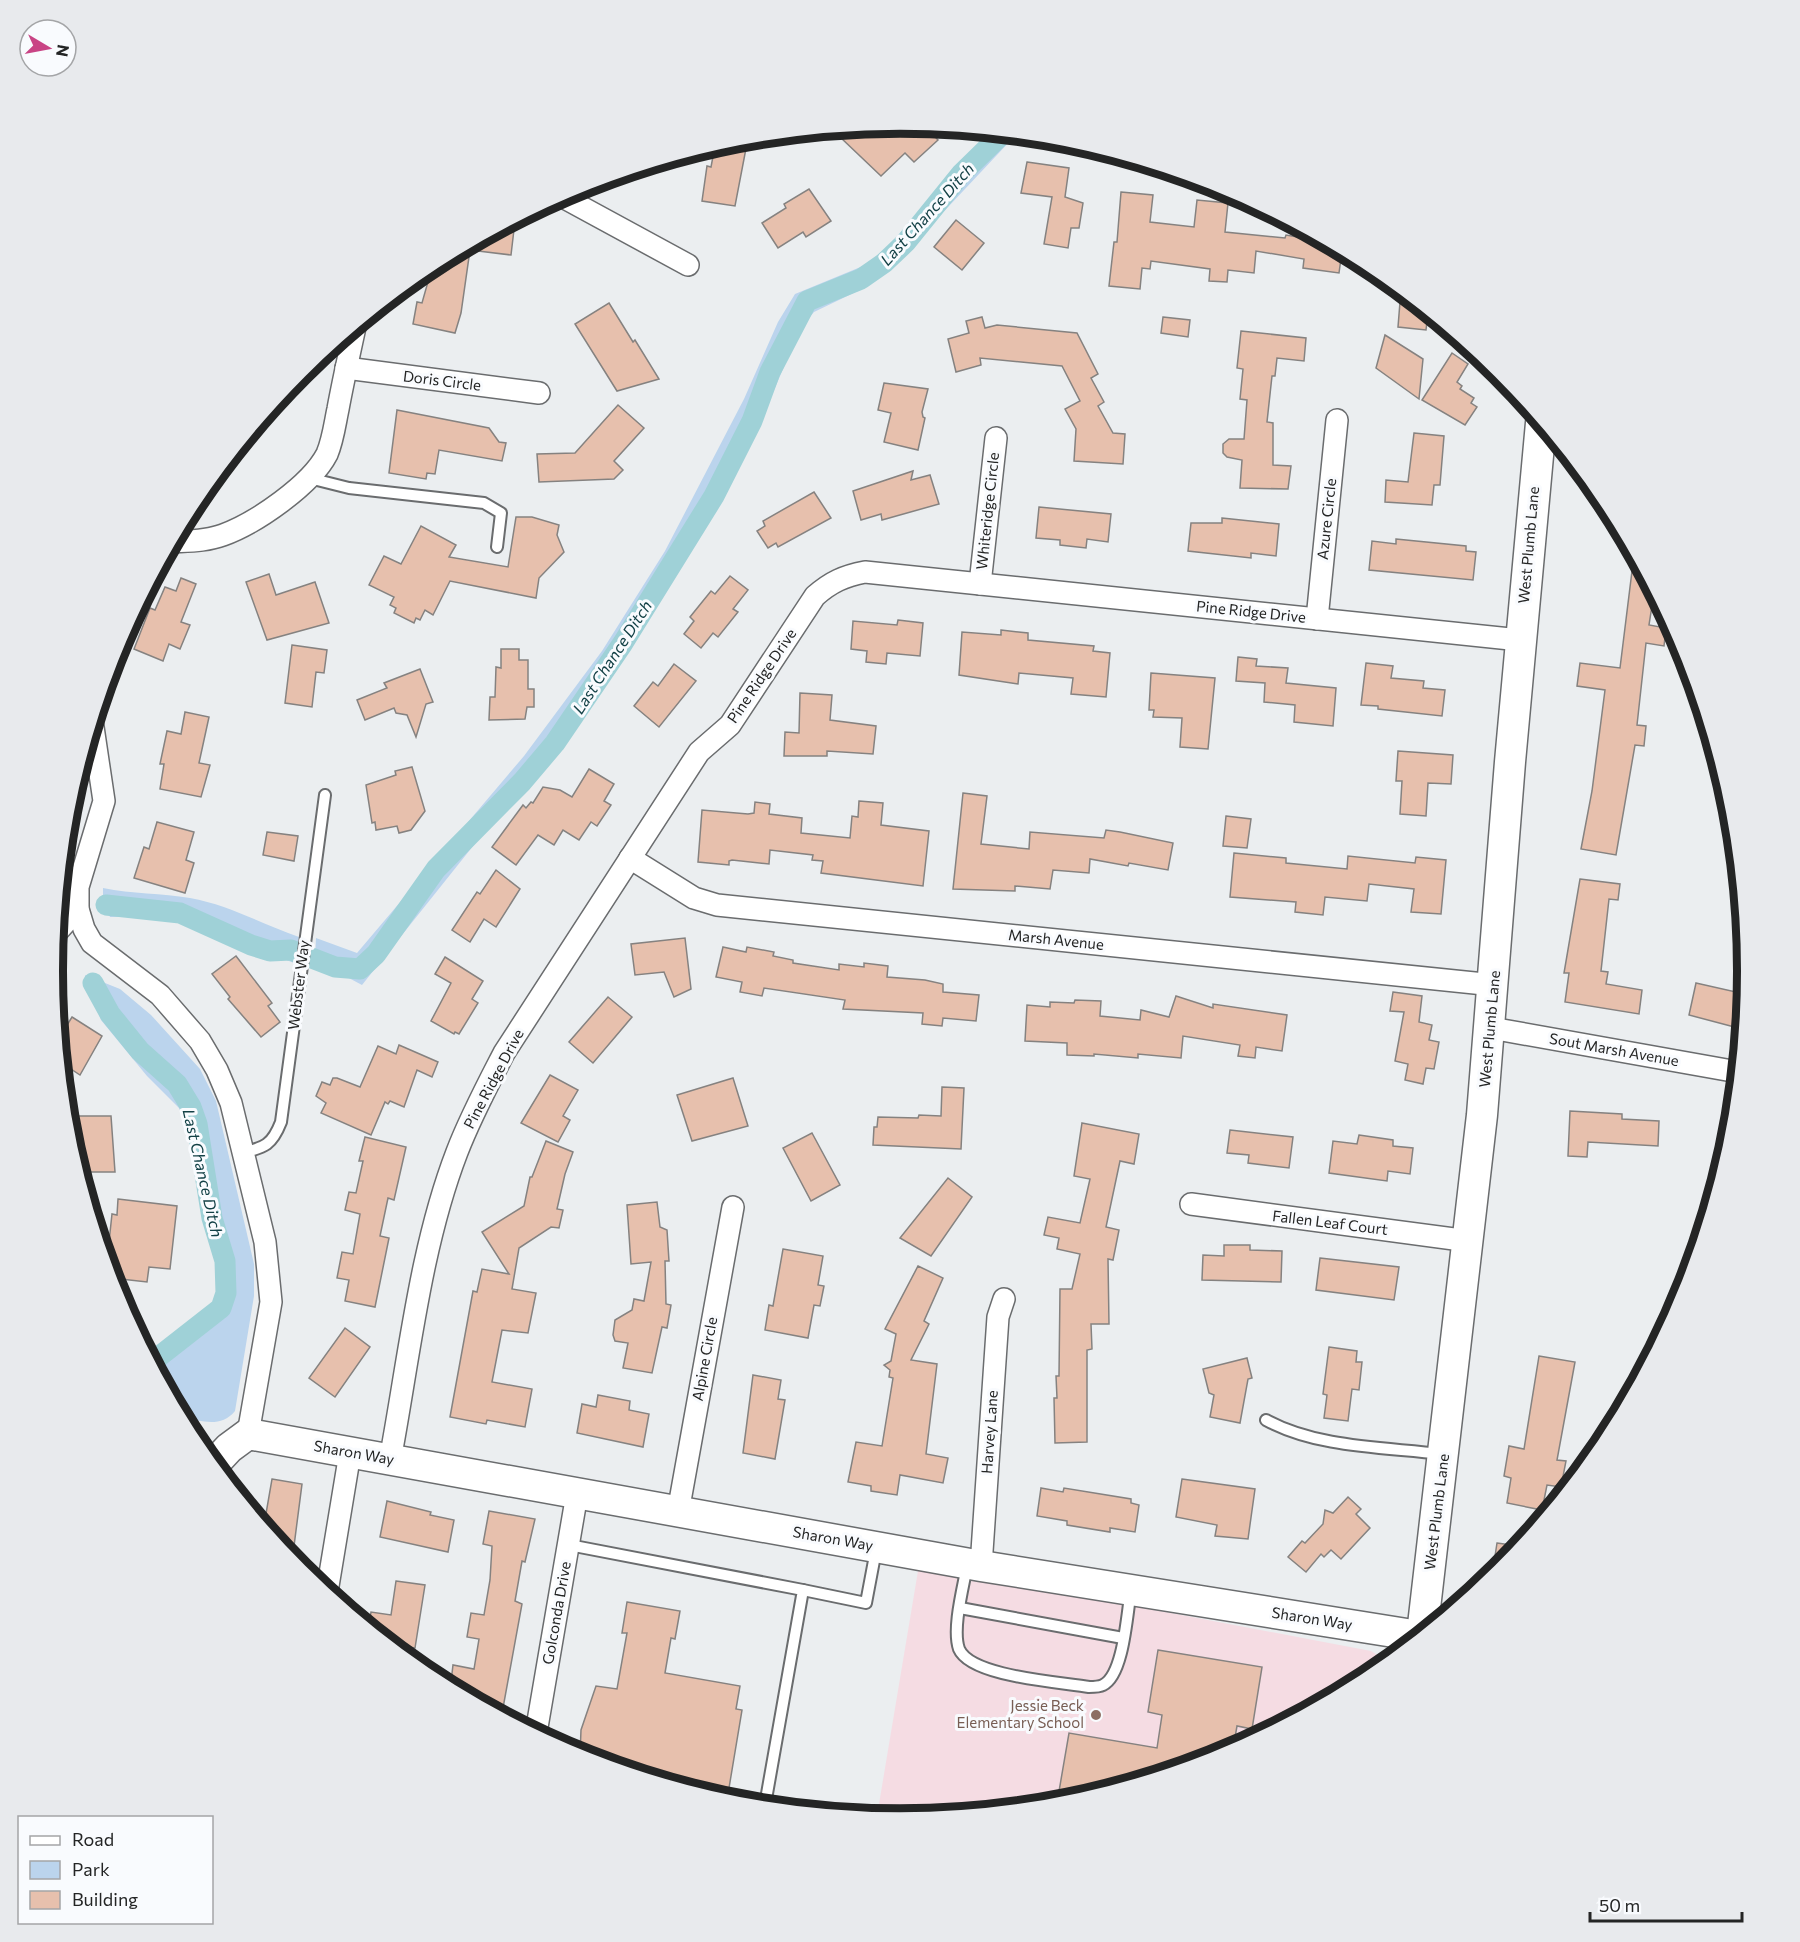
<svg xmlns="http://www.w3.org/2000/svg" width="1800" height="1942" font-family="Commissioner,sans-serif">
<rect width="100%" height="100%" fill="#ebeef0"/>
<polygon fill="#f5dce3" points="919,1565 1371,1651 1379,1656 1382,1667 1371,1676 1224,1754 1065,1802 900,1818 877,1816"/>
<g fill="#bbd4ed">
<polygon points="988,132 1011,140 887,272 866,287 814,312 800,329 766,409 722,492 656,601 561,736 362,985 315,960 316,938 357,953 524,756 602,651 665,551 744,399 778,322 795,294 863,266 887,248"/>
<path d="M103 888C132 894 162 893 190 898 229 905 262 924 299 937L294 963 185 920 157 916 110 917 103 901Z"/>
<path d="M85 975 120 989 151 1015 200 1069 216 1101 254 1264V1296L235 1411C221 1428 203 1421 183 1418L149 1356 163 1350 218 1305 223 1281 195 1152 179 1108 147 1076 101 1020Z"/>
</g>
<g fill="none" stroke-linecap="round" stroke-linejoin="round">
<g stroke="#9fd1d7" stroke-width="21">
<polyline points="106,905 180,913 251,945 270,951 291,950 335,967 360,969 376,954 436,869 522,782 555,743 623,643 714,496 752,421 770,372 807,301 861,279 884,263 906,242 961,174 1002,134"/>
<polyline points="93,983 110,1014 140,1051 177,1084 191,1107 197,1124 212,1218 225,1261 226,1293 221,1308 152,1362"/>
</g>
</g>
<g fill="#e7c0ad" stroke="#858280" stroke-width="1.5">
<polygon points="900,124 925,126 938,140 914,162 905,153 881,176 839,136 847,129"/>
<polygon points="748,138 735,206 702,201 707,166 711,167 715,146"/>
<polygon points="1027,162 1069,168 1065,197 1083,203 1079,228 1071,228 1068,248 1044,244 1052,197 1021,193"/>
<polygon points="809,189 831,221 806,237 803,232 778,248 762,223 786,208 784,204"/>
<polygon points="1121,192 1153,195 1150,222 1194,227 1197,200 1228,203 1225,232 1285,238 1286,235 1310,239 1310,234 1342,251 1339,273 1303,268 1304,259 1256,251 1254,273 1228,270 1227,282 1209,281 1210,269 1151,261 1150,269 1142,268 1140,289 1109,286 1114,242 1117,242"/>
<polygon points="956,220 984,243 962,270 934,247"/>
<polygon points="515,221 511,255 470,250 461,313 455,333 413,324 417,302 422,303 433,264"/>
<polygon points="1400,302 1416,303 1428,313 1426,330 1398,327"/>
<polygon points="609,303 633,342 635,340 659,379 617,391 575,324"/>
<polygon points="982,317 985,328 997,325 1077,333 1098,374 1091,378 1104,402 1098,406 1113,433 1125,434 1123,464 1074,461 1076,429 1065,409 1080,401 1062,366 980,358 981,365 956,372 948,339 969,333 966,321"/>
<polygon points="1163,317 1190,320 1188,337 1161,333"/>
<polygon points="1241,331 1306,338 1304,361 1277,358 1275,376 1272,376 1267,422 1273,423 1273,465 1291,466 1288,489 1240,488 1242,460 1227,457 1223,453 1223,444 1229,439 1244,439 1247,400 1240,399 1243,369 1237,368"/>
<polygon points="1385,335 1423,359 1419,399 1376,368"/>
<polygon points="1452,353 1468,364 1457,382 1462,386 1460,389 1474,398 1471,403 1477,407 1465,425 1422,400"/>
<polygon points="884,383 928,389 922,412 923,417 925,418 918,450 884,442 891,413 878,410"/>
<polygon points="618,405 644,428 614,461 623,470 614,479 539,482 537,454 575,453"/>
<polygon points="397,410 489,428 499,442 506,443 502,461 439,450 435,474 427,473 426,479 389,473"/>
<polygon points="1414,433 1444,436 1440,485 1434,485 1432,505 1385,502 1386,480 1408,482"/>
<polygon points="913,471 911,480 930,475 939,504 882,520 881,514 861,520 853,491"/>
<polygon points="814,492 831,518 778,547 776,543 768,548 757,531 765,526 763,521"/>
<polygon points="1039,507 1111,514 1108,542 1087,539 1086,548 1060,545 1060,540 1036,538"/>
<polygon points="516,517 532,517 559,525 557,535 564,552 539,578 536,598 450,581 433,615 425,610 420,620 416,618 414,623 394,613 396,608 390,605 394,597 369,585 384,556 401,564 421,526 456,545 449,557 508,567"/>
<polygon points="1222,518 1279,524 1276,556 1251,553 1251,558 1188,551 1191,523 1222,523"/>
<polygon points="1396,539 1466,546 1466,551 1476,552 1473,580 1369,570 1372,541 1396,544"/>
<polygon points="1634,555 1654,593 1649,625 1666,628 1664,646 1646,643 1637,725 1646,726 1644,746 1635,745 1616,855 1581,849 1592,791 1605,690 1577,686 1580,663 1620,668"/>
<polygon points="269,574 276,595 315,582 329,623 267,640 246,582"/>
<polygon points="730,576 748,590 733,609 738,612 718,637 713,633 701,648 684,634 694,621 690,617 711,591 715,594"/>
<polygon points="181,578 196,584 181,622 190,625 180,649 169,644 163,661 134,649 150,608 155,610 165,587 176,591"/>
<polygon points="898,620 923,623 920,656 887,653 886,664 866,662 867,651 851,649 853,621 897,625"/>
<polygon points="1001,630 1028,633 1028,640 1094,646 1093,651 1110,653 1106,697 1071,694 1073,678 1019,673 1018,684 959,675 962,632 1001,635"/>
<polygon points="292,645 327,650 324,673 316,672 312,707 285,703"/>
<polygon points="501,649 519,649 519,660 528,660 528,689 534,689 534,707 527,707 525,719 489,720 490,697 495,697 496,667 501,668"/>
<polygon points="1238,657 1257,659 1256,666 1288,668 1286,683 1336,688 1333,726 1294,722 1295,705 1264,702 1265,683 1236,681"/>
<polygon points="1366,663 1393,666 1391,678 1424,681 1423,688 1445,690 1442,716 1378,709 1378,706 1361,705"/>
<polygon points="674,664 696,681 659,727 634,706 653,682 658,686"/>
<polygon points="420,669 433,702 426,704 416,737 407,715 396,713 394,708 365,720 357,700 387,688 384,683"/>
<polygon points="1151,673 1215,678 1208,749 1180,747 1182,718 1153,717 1154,710 1149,710"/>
<polygon points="800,693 832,695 830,720 876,726 873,754 827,751 827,756 784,756 785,732 799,733"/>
<polygon points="185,712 209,717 199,763 210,765 201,797 160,789 164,764 160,764 167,731 181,734"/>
<polygon points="1398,751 1453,755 1451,784 1428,783 1426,816 1400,814 1402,781 1396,781"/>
<polygon points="412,767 425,811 411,830 399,833 397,826 376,830 375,822 372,823 366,785 396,775 395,771"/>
<polygon points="589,769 614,784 604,801 611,805 597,826 591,822 579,840 563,830 554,845 538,835 516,865 492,847 523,805 526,808 531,802 533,803 543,787 560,790 572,797"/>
<polygon points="963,793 987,796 981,844 1029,849 1030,832 1104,838 1106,830 1120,832 1173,843 1168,870 1129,863 1128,866 1090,859 1089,873 1053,870 1050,889 1015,886 1015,891 953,889"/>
<polygon points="859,801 883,803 881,825 929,831 923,886 821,873 823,861 812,860 813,855 770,850 769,864 732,860 729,861 729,865 698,862 702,810 748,814 754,813 755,802 770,804 769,814 802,818 801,833 850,838 852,816 858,817"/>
<polygon points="1226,816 1251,819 1247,848 1223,846"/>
<polygon points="157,822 194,832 186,860 194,863 185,893 134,878 144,847 149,849"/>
<polygon points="267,832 298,836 294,861 263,855"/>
<polygon points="1234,853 1286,858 1286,863 1347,869 1348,856 1415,863 1416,857 1446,860 1441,914 1411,912 1414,889 1369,884 1367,901 1325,897 1323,915 1295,912 1296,902 1230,897"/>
<polygon points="496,870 520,889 496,927 484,919 470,942 452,930 477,892 480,894"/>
<polygon points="1580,879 1620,884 1618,900 1609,899 1601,971 1608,972 1606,984 1642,990 1639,1014 1565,1002 1569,973 1564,973"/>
<polygon points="685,938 691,989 674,997 664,972 635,975 631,944"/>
<polygon points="723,947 746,952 747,947 774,952 773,956 793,960 793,963 839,970 839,964 864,967 864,963 888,966 887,977 925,980 943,984 943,992 979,995 976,1021 943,1018 942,1026 922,1024 923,1013 843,1009 845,1000 764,988 762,996 740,992 742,982 716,977"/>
<polygon points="236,956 272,1003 268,1006 280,1022 261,1037 228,999 230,997 212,974"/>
<polygon points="445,957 483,981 472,999 478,1003 459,1034 455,1032 454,1034 431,1021 451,983 435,974"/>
<polygon points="1696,983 1745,994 1742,1029 1689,1015"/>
<polygon points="1393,992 1422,996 1419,1022 1432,1025 1429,1040 1439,1042 1434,1069 1426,1068 1423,1084 1405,1080 1408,1064 1395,1061 1404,1012 1390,1011"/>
<polygon points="1176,996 1213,1008 1213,1004 1287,1015 1282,1051 1256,1047 1255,1058 1238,1056 1240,1045 1183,1036 1181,1058 1138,1054 1138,1058 1094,1054 1094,1056 1067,1055 1067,1043 1025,1041 1027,1005 1050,1007 1050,1002 1074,1003 1075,1000 1101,1001 1100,1016 1140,1020 1141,1010 1169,1017"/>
<polygon points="608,997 632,1017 593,1063 569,1042"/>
<polygon points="72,1017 102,1036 80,1075 62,1063 59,1038"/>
<polygon points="399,1045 438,1062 432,1077 417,1070 404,1107 390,1101 388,1104 385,1102 371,1135 321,1113 326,1103 316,1096 322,1082 330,1085 333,1078 337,1078 360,1087 378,1046 396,1054"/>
<polygon points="550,1075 578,1090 563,1116 570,1120 558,1142 521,1123"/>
<polygon points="733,1078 748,1126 692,1141 677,1095"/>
<polygon points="942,1087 964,1088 961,1149 873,1145 874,1127 877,1127 878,1117 918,1118 919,1115 941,1116"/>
<polygon points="1570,1111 1622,1114 1622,1119 1659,1121 1658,1146 1588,1142 1587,1157 1568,1156"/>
<polygon points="67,1116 111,1116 115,1172 80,1172 69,1136"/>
<polygon points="1082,1123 1139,1134 1134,1164 1120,1161 1106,1227 1119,1230 1113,1260 1108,1259 1109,1324 1091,1324 1092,1349 1087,1350 1087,1442 1055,1443 1054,1398 1057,1398 1056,1376 1059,1376 1060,1289 1072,1289 1080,1254 1057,1249 1059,1238 1044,1235 1048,1217 1080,1223 1090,1179 1074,1176"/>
<polygon points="1230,1130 1293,1137 1289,1168 1248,1163 1249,1155 1227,1153"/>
<polygon points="812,1133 840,1185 811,1201 783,1148"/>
<polygon points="1359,1135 1393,1140 1393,1146 1413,1148 1410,1174 1388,1171 1387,1181 1329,1173 1333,1141 1357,1144"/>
<polygon points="365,1137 406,1147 394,1200 388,1198 380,1236 389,1238 375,1307 345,1301 349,1280 337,1278 342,1252 353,1254 360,1214 345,1210 349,1192 356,1193 363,1161 359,1161"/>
<polygon points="546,1141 573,1152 565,1174 557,1209 563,1210 559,1228 551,1227 519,1248 512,1289 536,1293 528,1333 502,1330 492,1382 532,1389 525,1427 487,1420 486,1424 450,1417 473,1291 477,1292 482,1269 509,1274 482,1232 524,1206 530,1177 532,1177"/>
<polygon points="948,1178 972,1197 931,1256 900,1238"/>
<polygon points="118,1199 177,1206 170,1269 149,1267 147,1282 112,1278 107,1264 109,1242 112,1214 117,1215"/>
<polygon points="657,1202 660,1227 667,1230 669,1261 665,1261 666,1304 671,1305 667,1328 662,1327 652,1373 623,1368 628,1343 615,1341 613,1335 615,1320 632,1310 634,1299 644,1301 651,1262 631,1264 627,1205"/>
<polygon points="1224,1245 1250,1245 1250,1250 1282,1251 1281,1282 1202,1280 1203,1255 1224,1256"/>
<polygon points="783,1249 823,1256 818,1285 824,1286 820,1306 814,1305 808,1338 765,1330 769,1305 773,1306"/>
<polygon points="1320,1258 1399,1267 1394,1300 1316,1290"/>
<polygon points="918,1266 943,1278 924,1321 929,1324 911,1360 937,1364 926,1454 948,1458 943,1483 900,1475 897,1495 871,1491 871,1486 848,1482 856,1442 882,1446 893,1378 889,1377 890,1370 884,1365 891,1361 896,1334 885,1329"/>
<polygon points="345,1328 370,1347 335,1397 309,1378"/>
<polygon points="1329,1347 1357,1351 1356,1362 1362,1362 1359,1390 1352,1389 1348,1421 1324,1418 1327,1395 1323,1394"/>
<polygon points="1539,1356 1575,1362 1557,1460 1566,1461 1561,1487 1547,1485 1542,1510 1507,1503 1511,1478 1504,1476 1509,1446 1524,1449"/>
<polygon points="1247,1358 1252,1378 1248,1379 1240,1423 1210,1417 1214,1395 1209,1393 1203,1369"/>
<polygon points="753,1375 781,1380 778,1399 785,1400 775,1459 743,1453"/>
<polygon points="598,1395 630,1401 629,1410 649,1414 643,1447 577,1433 582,1404 596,1407"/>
<polygon points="272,1479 302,1484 294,1546 278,1543 264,1525"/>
<polygon points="1182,1479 1255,1489 1248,1539 1215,1536 1217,1525 1176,1517"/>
<polygon points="1041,1488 1063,1492 1064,1488 1131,1499 1131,1503 1139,1505 1135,1532 1110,1528 1110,1532 1067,1525 1067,1521 1037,1516"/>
<polygon points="1348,1497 1361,1509 1356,1514 1370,1528 1341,1559 1331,1550 1324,1557 1321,1554 1306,1572 1288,1557 1302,1541 1305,1543 1323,1524 1325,1510 1333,1513"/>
<polygon points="387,1501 431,1512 430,1515 454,1520 448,1552 380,1537"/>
<polygon points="489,1511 535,1519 525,1562 522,1561 515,1601 522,1604 503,1708 494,1706 493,1710 464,1694 466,1684 451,1682 453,1665 474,1669 479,1639 467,1637 471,1613 484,1615 490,1580 492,1546 483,1544"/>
<polygon points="1497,1543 1519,1546 1492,1576"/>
<polygon points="396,1581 425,1585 415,1648 391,1644 369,1626 371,1612 391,1615"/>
<polygon points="627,1602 680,1611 675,1639 671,1638 665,1673 740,1686 736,1709 742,1710 727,1800 580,1755 581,1730 596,1686 617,1689 627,1633 622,1633"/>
<polygon points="1158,1650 1262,1667 1252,1729 1237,1726 1233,1749 1224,1754 1057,1803 1069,1733 1157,1748 1162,1715 1148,1712"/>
</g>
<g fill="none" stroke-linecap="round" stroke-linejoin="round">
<defs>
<g id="lane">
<polyline points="309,478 349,488 484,503 501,513 497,547"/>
<path d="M243 1153C265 1147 272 1145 281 1122L325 795"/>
<path d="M1266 1420C1318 1448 1383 1447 1441 1454"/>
<polyline points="569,1545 803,1590 765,1805"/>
<path d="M967 1566C963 1588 952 1629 959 1649 971 1677 1061 1682 1089 1687 1093 1687 1099 1687 1103 1685 1124 1675 1127 1612 1131 1590"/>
<polyline points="803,1590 866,1603 876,1550"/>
<polyline points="960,1608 1123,1638"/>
</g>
<g id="street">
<polyline points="561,196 688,265"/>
<polyline points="346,368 539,393"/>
<path d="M173 542C190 541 207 541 223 535 256 523 311 485 327 454 333 440 335 423 338 409 343 382 349 355 355 327"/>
<polyline points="980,584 996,438"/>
<polyline points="1317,619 1337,420"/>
<polyline points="93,727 104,801 78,887 78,909 84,929 92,943 160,995 200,1041 217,1070 231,1103 265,1242 271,1302 248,1434"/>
<polyline points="630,858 694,898 717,905 1494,985"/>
<polyline points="56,933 78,909"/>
<polyline points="1491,1028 1738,1072"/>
<polyline points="1191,1204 1469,1241"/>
<path d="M390 1460C409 1359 420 1248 457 1152 470 1118 487 1086 504 1053L699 752 730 725 815 596C831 582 844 576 865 572L1520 640"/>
<polyline points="678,1512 733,1207"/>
<polyline points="981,1566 998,1317 1004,1299"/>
<polyline points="327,1592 350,1453"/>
<polyline points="536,1733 577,1494"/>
</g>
<g id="secondary">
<polyline points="214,1464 229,1448 248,1434 981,1566 1419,1636"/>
<polyline points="1422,1634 1482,1115 1510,762 1541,423"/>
</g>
</defs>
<use href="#lane" stroke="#6a6c6e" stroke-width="14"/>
<use href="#street" stroke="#6a6c6e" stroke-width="24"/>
<use href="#secondary" stroke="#6a6c6e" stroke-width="33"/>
<use href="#lane" stroke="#fff" stroke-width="10"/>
<use href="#street" stroke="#fff" stroke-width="21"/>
<use href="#secondary" stroke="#fff" stroke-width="30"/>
</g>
<circle fill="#8d6e63" stroke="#f9fbfe" stroke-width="2" cx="1096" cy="1715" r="6"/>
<g text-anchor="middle" stroke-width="6" stroke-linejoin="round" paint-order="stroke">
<g font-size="15" fill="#242525" stroke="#f9fbfe">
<text transform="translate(442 381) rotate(7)" y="5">Doris Circle</text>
<text transform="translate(988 511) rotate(-84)" y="5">Whiteridge Circle</text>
<text transform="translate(1327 519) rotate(-84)" y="5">Azure Circle</text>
<text transform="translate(1529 545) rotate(-85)" y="5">West Plumb Lane</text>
<text transform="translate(1251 612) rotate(6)" y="5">Pine Ridge Drive</text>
<text transform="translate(762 676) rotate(-56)" y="5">Pine Ridge Drive</text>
<text transform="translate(1056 940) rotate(6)" y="5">Marsh Avenue</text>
<text transform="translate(299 985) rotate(-83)" y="5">Webster Way</text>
<text transform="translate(1490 1029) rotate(-85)" y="5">West Plumb Lane</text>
<text transform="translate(1614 1050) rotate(10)" y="5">Sout Marsh Avenue</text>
<text transform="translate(494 1079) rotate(-62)" y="5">Pine Ridge Drive</text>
<text transform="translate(1330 1223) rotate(7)" y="5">Fallen Leaf Court</text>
<text transform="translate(705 1359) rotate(-80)" y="5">Alpine Circle</text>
<text transform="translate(990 1432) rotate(-86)" y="5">Harvey Lane</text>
<text transform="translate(354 1453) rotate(10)" y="5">Sharon Way</text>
<text transform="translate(1437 1512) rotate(-83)" y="5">West Plumb Lane</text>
<text transform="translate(833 1539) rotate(10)" y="5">Sharon Way</text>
<text transform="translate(557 1613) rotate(-80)" y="5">Golconda Drive</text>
<text transform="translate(1312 1619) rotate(9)" y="5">Sharon Way</text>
</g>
<g font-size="15" fill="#785e54" stroke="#f9fbfe" text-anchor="end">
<text x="1084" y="1711">Jessie Beck<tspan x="1084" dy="17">Elementary School</tspan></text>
</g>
<g font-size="16" font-style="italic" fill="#134146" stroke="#f9fbfe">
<text transform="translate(927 214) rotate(-48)" y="6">Last Chance Ditch</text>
<text transform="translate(612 657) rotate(-57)" y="6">Last Chance Ditch</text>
<text transform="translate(203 1173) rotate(77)" y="6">Last Chance Ditch</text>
</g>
</g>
<path d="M0 0H1800V1942H0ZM63 971a837 837 0 1 1 1674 0a837 837 0 1 1-1674 0Z" fill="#e8eaed" fill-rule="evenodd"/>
<path fill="none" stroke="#242525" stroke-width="8" d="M63 971a837 837 0 1 1 1674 0a837 837 0 1 1-1674 0Z"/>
<rect x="18" y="1816" width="195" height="108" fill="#f9fbfe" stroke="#a4a5a7" stroke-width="1.5"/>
<rect x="30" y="1836" width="30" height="9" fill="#ffffff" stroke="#a4a5a7" stroke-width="1.5"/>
<text x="72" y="1846" font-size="18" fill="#242525">Road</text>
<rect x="30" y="1861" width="30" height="18" fill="#bbd4ed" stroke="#a4a5a7" stroke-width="1.5"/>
<text x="72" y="1876" font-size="18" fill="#242525">Park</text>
<rect x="30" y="1891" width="30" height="18" fill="#e7c0ad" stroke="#a4a5a7" stroke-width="1.5"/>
<text x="72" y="1906" font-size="18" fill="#242525">Building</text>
<g transform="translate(48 48) rotate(100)"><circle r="28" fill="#f9fbfe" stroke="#a4a5a7" stroke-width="1.5"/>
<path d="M0-4.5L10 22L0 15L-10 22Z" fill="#c94485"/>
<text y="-9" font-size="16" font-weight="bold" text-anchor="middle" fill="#242525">N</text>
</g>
<path d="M1590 1912v9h152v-9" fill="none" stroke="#242525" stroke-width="3"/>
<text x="1599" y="1912" font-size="18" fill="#242525" stroke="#f9fbfe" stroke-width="4.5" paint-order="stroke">50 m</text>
</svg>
